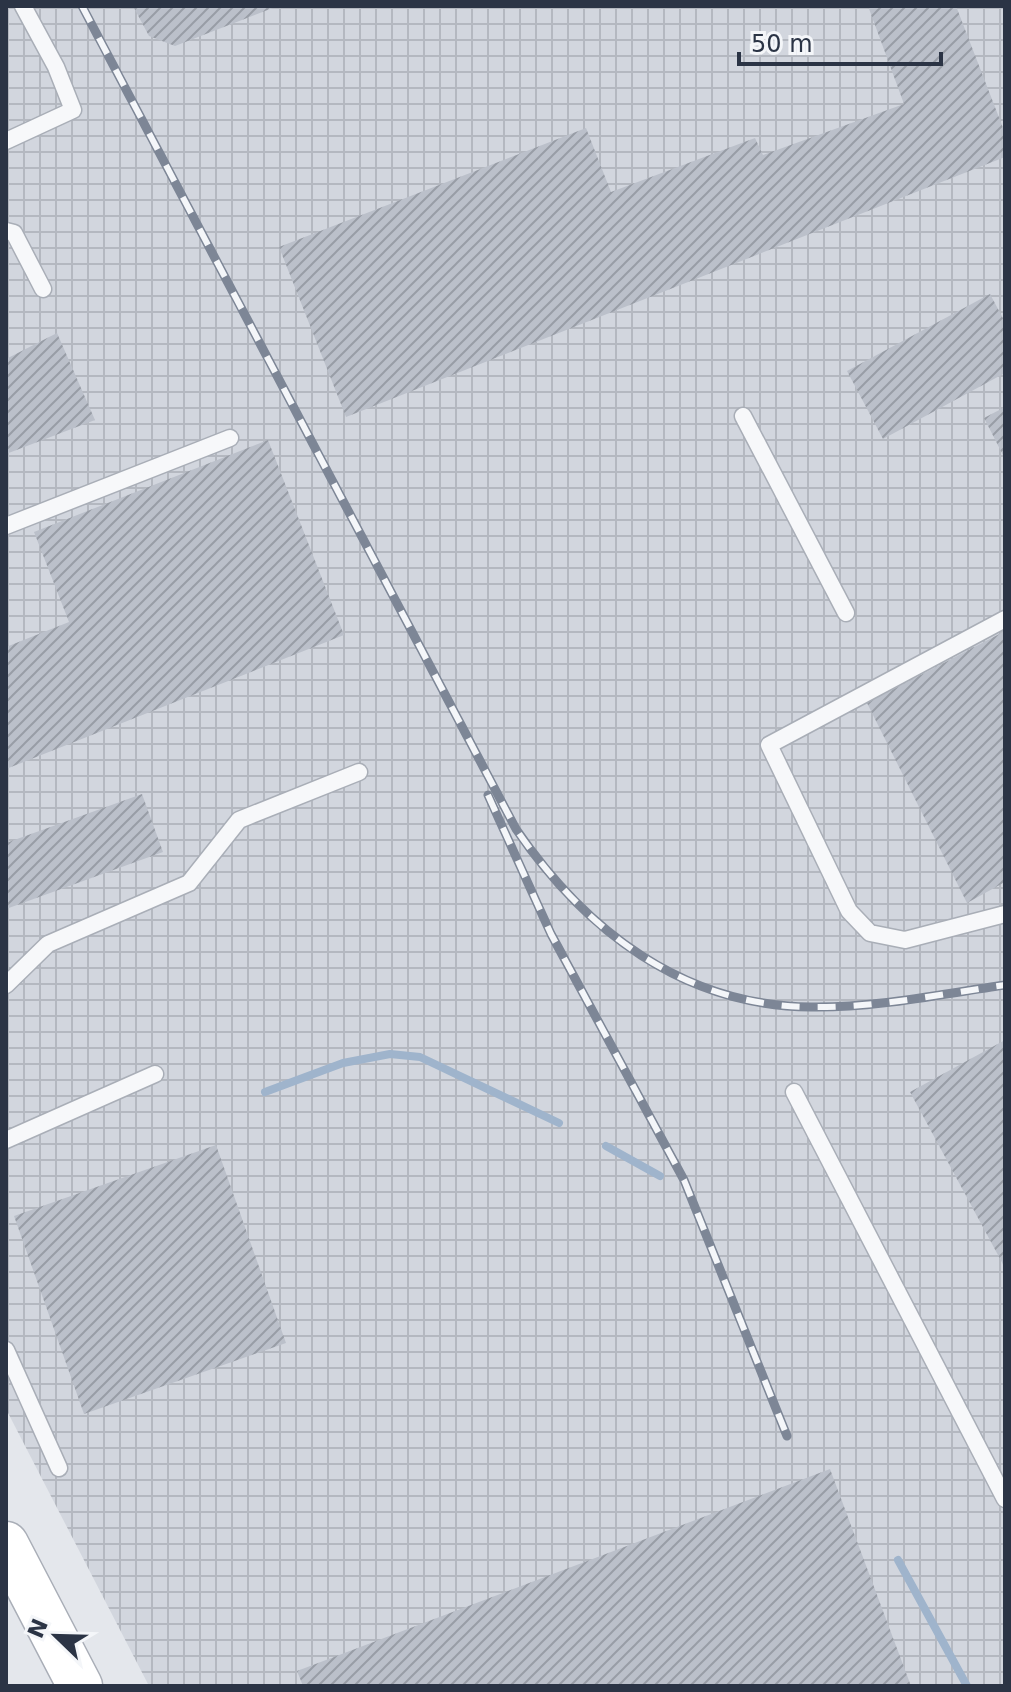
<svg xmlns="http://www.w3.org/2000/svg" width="1011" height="1692" font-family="'DejaVu Sans',sans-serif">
<defs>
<pattern id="industrial-grid" width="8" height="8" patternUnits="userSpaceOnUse" patternTransform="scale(2)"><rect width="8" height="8" fill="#d2d6de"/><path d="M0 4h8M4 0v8" fill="none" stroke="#b4b8c0"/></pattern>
<pattern id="building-hatch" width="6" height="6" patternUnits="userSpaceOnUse" patternTransform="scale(2)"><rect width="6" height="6" fill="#bbc0ca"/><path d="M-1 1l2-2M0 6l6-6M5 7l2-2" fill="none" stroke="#989da6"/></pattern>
</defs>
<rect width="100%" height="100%" fill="#e4e7ec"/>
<polygon fill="url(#industrial-grid)" points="6,6 1005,6 1005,1686 149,1686 6,1409"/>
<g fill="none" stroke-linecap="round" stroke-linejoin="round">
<g stroke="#9fb4cc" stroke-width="8">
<polyline points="265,1092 343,1063 390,1054 420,1057 559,1123"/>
<polyline points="606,1146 660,1176"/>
<polyline points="898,1560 967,1686"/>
</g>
</g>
<g fill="url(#building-hatch)">
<polygon points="133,6 278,6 175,46 149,36"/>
<polygon points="868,6 956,6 1005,133 1005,157 346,417 279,247 586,128 611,192 755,138 763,155 904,104"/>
<polygon points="990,294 1005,322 1005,373 883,439 847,371"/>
<polygon points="57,333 95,420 6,454 6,359"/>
<polygon points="1005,407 1005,459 984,418"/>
<polygon points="268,440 344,635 6,769 6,647 69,622 34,532"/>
<polygon points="1005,631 1005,882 967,903 867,703"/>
<polygon points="142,794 163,852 6,909 6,843"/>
<polygon points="1005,1040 1005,1268 910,1092"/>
<polygon points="216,1145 286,1343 84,1414 14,1216"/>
<polygon points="830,1469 911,1686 303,1686 297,1671"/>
</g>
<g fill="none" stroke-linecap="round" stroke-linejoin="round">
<defs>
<g id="lane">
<polyline points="6,141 73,110 56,67 23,6"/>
<polyline points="6,231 14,233 43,289"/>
<polyline points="743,416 846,613"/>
<polyline points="6,526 230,438"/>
<polyline points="1005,619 769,745 849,911 870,933 905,940 1005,914"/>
<polyline points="6,985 48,944 189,883 239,820 359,772"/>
<polyline points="794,1092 1005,1499"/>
<polyline points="6,1140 155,1074"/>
<polyline points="6,1350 59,1468"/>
</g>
<polyline id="secondary" points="6,1544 80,1686"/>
</defs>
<use href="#lane" stroke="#a9aeb7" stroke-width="19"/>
<use href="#secondary" stroke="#a9aeb7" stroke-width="47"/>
<use href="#lane" stroke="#f7f8fa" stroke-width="16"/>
<use href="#secondary" stroke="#fff" stroke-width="44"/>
<defs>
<g id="rail">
<path d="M82 6 516 829C585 930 683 1006 811 1007 876 1008 941 994 1005 985"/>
<polyline points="488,795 551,934 684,1180 787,1436"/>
</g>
</defs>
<use href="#rail" stroke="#7d8696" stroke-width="9"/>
<use href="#rail" stroke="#f4f6f9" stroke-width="6" stroke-dasharray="18" stroke-linecap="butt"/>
</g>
<rect width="1011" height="1692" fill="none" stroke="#2b3445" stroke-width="16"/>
<g transform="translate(56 1636) rotate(293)" stroke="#f4f6f9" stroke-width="6" paint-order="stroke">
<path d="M0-6L14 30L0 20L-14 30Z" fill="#2b3445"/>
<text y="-12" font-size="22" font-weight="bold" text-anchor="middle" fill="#2b3445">N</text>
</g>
<path d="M739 52v12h202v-12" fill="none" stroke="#2b3445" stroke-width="4"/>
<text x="751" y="52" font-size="24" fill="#2b3445" stroke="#f4f6f9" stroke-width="6" paint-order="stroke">50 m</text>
</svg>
